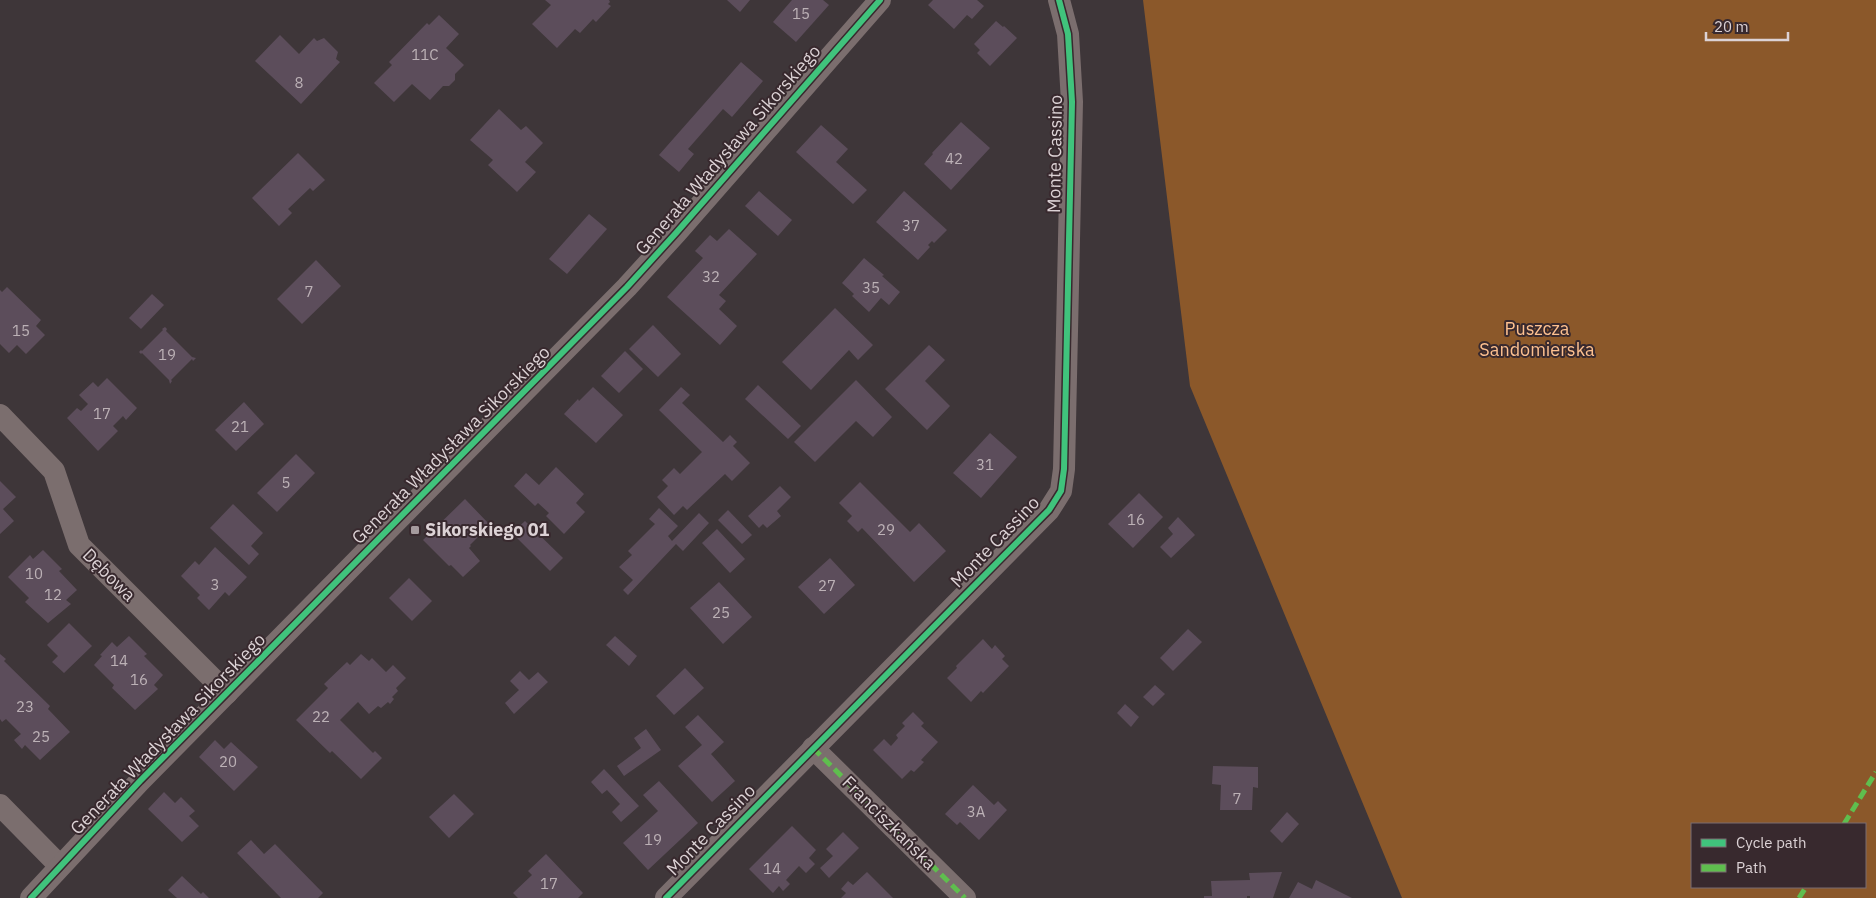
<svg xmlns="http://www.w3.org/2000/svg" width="1876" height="898" font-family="'IBM Plex Sans',sans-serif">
<rect width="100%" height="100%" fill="#3e3639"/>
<path fill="#8b582a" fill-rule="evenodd" d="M1143 0H1876V898H1402L1190 386ZM1692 824H1865V887H1692Z"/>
<g fill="#5c4d5b">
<polygon points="545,0 609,0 610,2 608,4 611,6 596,22 593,19 580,33 575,29 557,48 532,24 551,5"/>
<polygon points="727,0 750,0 740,12"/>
<polygon points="792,0 823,0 829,5 796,42 773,22"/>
<polygon points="933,0 977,0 984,6 972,19 967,15 954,29 928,5"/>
<polygon points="439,15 459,34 446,48 464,65 455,74 455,80 449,86 443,86 430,100 412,84 394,102 374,83 392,65 389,62 427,23 429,25"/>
<polygon points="996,21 1003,27 1004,26 1017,38 990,66 977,53 980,50 974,44"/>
<polygon points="280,35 299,54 314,38 317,41 324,38 338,52 336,59 340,62 301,104 255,61"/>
<polygon points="741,62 763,81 732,117 723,109 688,149 694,154 679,172 659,155"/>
<polygon points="499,109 521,130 526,126 543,143 525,162 536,172 517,192 488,165 493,160 470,140"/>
<polygon points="961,122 990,148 951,190 924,164 933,154 932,153"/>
<polygon points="821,125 848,149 836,162 867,190 853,204 796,152"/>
<polygon points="298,153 325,180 313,191 310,188 288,209 292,213 279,226 252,198"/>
<polygon points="759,191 792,220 778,236 745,206"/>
<polygon points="904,191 947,230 934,243 932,241 928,245 930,247 918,260 876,222"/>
<polygon points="589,214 607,229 567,274 549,259"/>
<polygon points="729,229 757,254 719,295 726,301 719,309 737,326 720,345 667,297 703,258 695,251 710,235 717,241"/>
<polygon points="864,258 884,275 882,276 900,292 889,305 881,298 869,312 852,296 854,294 842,283"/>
<polygon points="316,260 341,286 302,324 277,299"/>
<polygon points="7,287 41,320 36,326 45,335 26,354 17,345 9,353 0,344 0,290 2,292"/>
<polygon points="152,294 164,305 141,329 129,318"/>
<polygon points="835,308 873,345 858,360 849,350 811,390 782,362"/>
<polygon points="653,325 681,354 658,377 629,349"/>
<polygon points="165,327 167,329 166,331 192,357 196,358 193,361 192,359 171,380 172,381 170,384 169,380 142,353 141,354 139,352 141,350 142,351 163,330 162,329"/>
<polygon points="929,345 945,360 925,381 950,406 927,430 885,389"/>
<polygon points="625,351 643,369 619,393 601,376"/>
<polygon points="107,378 137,408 126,420 123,416 113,426 118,431 98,451 67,418 77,408 81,411 88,404 79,395 93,382 98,387"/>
<polygon points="856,380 892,417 873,437 856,421 815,462 794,442"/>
<polygon points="758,385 801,426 788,439 745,399"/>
<polygon points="593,387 623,415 596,443 564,414 578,399 579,401"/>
<polygon points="681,387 690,395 682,403 723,442 730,435 737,442 733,446 750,463 732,481 725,474 687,510 683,506 674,515 657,497 668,486 662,480 674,468 680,474 702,452 659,410"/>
<polygon points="244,402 264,424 236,451 215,430"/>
<polygon points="990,433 1017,457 981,498 953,473"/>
<polygon points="296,454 315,473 277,512 257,493"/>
<polygon points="556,467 584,494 576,503 585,512 564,534 546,516 549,513 538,503 535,506 514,486 526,473 539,485"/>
<polygon points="0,481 16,497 3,509 14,521 0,534"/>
<polygon points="860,482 910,532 919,523 946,551 914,582 862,528 858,532 847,521 852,516 839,503"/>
<polygon points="780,486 791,497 777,511 781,516 767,528 763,524 759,528 748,516"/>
<polygon points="1139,493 1163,517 1133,548 1108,524"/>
<polygon points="465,499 490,525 470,545 471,546 469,548 480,561 463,577 451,565 449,566 423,540"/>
<polygon points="233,504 263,533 251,546 259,554 249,565 210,528"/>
<polygon points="659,508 678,526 668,536 672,541 699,513 709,523 683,551 676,544 628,595 623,590 633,580 619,567 632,555 628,551 655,524 649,519"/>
<polygon points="728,510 752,535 742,544 718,520"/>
<polygon points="1178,517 1195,535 1171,558 1160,547 1173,534 1168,528"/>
<polygon points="525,521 563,558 550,571 512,533"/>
<polygon points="717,529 745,559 730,573 702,543"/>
<polygon points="215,547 247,577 229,596 225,592 209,610 197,598 200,595 181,576 195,561 199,565"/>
<polygon points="43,550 62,569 59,571 77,590 66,600 71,604 48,623 25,602 29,598 8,577 30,555 33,559"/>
<polygon points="830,558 855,585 824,614 798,587"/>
<polygon points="409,578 432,601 412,621 389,598"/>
<polygon points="719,582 752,617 723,644 690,608"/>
<polygon points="69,623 92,646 64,673 52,662 58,656 47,645"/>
<polygon points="1188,629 1202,642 1173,671 1160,658"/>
<polygon points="129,636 147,654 144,656 163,675 154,685 158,689 135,710 112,688 114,685 94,665 102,656 100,655 112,642 117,647"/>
<polygon points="615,636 637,656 629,666 606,645"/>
<polygon points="983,639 992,649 995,645 1005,656 1002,659 1009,666 983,693 981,691 971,702 947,678 957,668 956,666"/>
<polygon points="0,654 6,659 4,661 50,706 48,709 70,732 40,760 25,745 22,749 14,740 21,734 6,719 2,722 0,719"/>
<polygon points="361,654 369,661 372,658 386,672 393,665 406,678 396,688 398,691 392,697 394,699 390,704 388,702 381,708 378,706 369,714 358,702 340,720 373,753 375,751 382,758 361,779 332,751 330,753 296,720 328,688 324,684 347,662 350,665"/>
<polygon points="685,668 704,688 674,715 656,696"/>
<polygon points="520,671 529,680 538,672 548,682 514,714 505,703 519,690 510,681"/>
<polygon points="1155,685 1165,694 1153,706 1143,697"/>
<polygon points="1125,704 1139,717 1131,727 1117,713"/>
<polygon points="913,712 924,723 921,726 938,742 921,760 924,762 914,772 911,770 902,779 873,750 884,739 891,746 898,738 896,735 905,726 902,723"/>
<polygon points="698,715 724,742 711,754 735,781 712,802 678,766 702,745 685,727"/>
<polygon points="646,729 661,750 624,776 617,766 641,748 634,738"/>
<polygon points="215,740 224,749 231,742 258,767 234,791 199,757"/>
<polygon points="1213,766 1258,767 1258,788 1253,787 1252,810 1220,810 1221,785 1212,784"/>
<polygon points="604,769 639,806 621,822 612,812 620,804 607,790 602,794 591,782"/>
<polygon points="659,781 698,823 648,870 623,843 658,811 643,795"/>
<polygon points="973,785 994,805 998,801 1007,810 979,840 960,822 957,825 945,814"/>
<polygon points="164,792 175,803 181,797 195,811 189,816 199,826 182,842 148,809"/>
<polygon points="454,794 474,814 449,838 429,817"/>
<polygon points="1287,812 1299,824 1282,843 1270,831"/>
<polygon points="792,826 816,850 809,858 815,864 806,873 799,866 786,880 790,884 783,891 779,886 773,893 749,869"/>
<polygon points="843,832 859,848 829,878 820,868 833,856 826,849"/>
<polygon points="251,840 264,854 275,844 323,893 318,898 281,898 237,853"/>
<polygon points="546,854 583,893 578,898 518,898 513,893 532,875 528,871"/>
<polygon points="867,872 893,898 841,898 846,893 841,889 848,881 853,885"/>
<polygon points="1282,872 1273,898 1250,898 1250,896 1247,896 1247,898 1204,898 1204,896 1212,896 1211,881 1250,880 1249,873"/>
<polygon points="182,876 201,894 203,892 209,898 177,898 168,890"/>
<polygon points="1316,880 1352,898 1289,898 1298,882 1312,889"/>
</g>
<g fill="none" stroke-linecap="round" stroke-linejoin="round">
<g stroke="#7b6e6e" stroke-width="22">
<polyline points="0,415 54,471 79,545 227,693"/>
<polyline points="813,748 965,898"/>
<polyline points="0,805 60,866"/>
<polyline points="31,898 140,781 627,287 676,233 880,0"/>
<polyline points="666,898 1049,510 1061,491 1064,469 1072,102 1068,34 1059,0"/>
</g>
<g stroke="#5fbe4e" stroke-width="5" stroke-dasharray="10 5" stroke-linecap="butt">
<polyline points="813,748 965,898"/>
<polyline points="1844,824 1876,772"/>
<polyline points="1799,898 1806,887"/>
</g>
<defs>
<g id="cycleway">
<polyline points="31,898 140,781 627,287 676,233 880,0"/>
<polyline points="666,898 1049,510 1061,491 1064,469 1072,102 1068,34 1059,0"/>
</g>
</defs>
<use href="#cycleway" stroke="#38292e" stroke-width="9"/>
<use href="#cycleway" stroke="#40c37c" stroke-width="6"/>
</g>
<rect fill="#a59b9e" stroke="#38292e" stroke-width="2" x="410" y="525" width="10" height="10" rx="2.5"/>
<g text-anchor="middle" stroke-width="4" stroke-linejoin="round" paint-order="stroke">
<g font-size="15" fill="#bcb1b6">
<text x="801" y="19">15</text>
<text x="425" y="60">11C</text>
<text x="299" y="88">8</text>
<text x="954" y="164">42</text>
<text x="911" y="231">37</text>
<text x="711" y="282">32</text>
<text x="871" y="293">35</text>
<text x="309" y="297">7</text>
<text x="21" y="336">15</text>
<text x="167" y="360">19</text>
<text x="102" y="419">17</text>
<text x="240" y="432">21</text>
<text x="985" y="470">31</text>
<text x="286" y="488">5</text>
<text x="1136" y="525">16</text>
<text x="886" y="535">29</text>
<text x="34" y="579">10</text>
<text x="215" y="590">3</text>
<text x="827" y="591">27</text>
<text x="53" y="600">12</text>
<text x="721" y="618">25</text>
<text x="119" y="666">14</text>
<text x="139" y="685">16</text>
<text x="25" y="712">23</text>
<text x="321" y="722">22</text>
<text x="41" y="742">25</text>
<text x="228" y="767">20</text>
<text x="1237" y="804">7</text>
<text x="976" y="817">3A</text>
<text x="653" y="845">19</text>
<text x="772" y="874">14</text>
<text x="549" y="889">17</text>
</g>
<g font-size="18" fill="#dcd2d5" stroke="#38292e">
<text transform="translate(728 150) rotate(-49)" y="6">Generała Władysława Sikorskiego</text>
<text transform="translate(1055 154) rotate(-89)" y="6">Monte Cassino</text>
<text transform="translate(451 445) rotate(-45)" y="6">Generała Władysława Sikorskiego</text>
<text transform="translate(995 542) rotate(-46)" y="6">Monte Cassino</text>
<text transform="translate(109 575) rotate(45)" y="6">Dębowa</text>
<text transform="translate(168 734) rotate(-46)" y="6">Generała Władysława Sikorskiego</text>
<text transform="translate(889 823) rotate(45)" y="6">Franciszkańska</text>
<text transform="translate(711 830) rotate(-46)" y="6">Monte Cassino</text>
</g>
<g font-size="18" fill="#fec190" stroke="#38292e">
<text x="1537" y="335">Puszcza<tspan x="1537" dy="21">Sandomierska</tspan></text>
</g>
<g font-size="18" font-weight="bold" fill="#dcd2d5" stroke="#38292e" text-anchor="start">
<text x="425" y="536">Sikorskiego 01</text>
</g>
</g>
<rect x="1691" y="823" width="175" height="65" fill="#38292e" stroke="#7a6d71"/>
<rect x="1701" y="839" width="25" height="8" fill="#40c37c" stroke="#7a6d71"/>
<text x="1736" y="848" font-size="15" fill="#dcd2d5">Cycle path</text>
<rect x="1701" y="864" width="25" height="8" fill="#5fbe4e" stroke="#7a6d71"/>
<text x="1736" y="873" font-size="15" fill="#dcd2d5">Path</text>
<path d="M1706 32v8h82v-8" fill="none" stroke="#dcd2d5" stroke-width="2.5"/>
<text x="1714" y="32" font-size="15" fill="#dcd2d5" stroke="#38292e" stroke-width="4" paint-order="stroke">20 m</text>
</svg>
